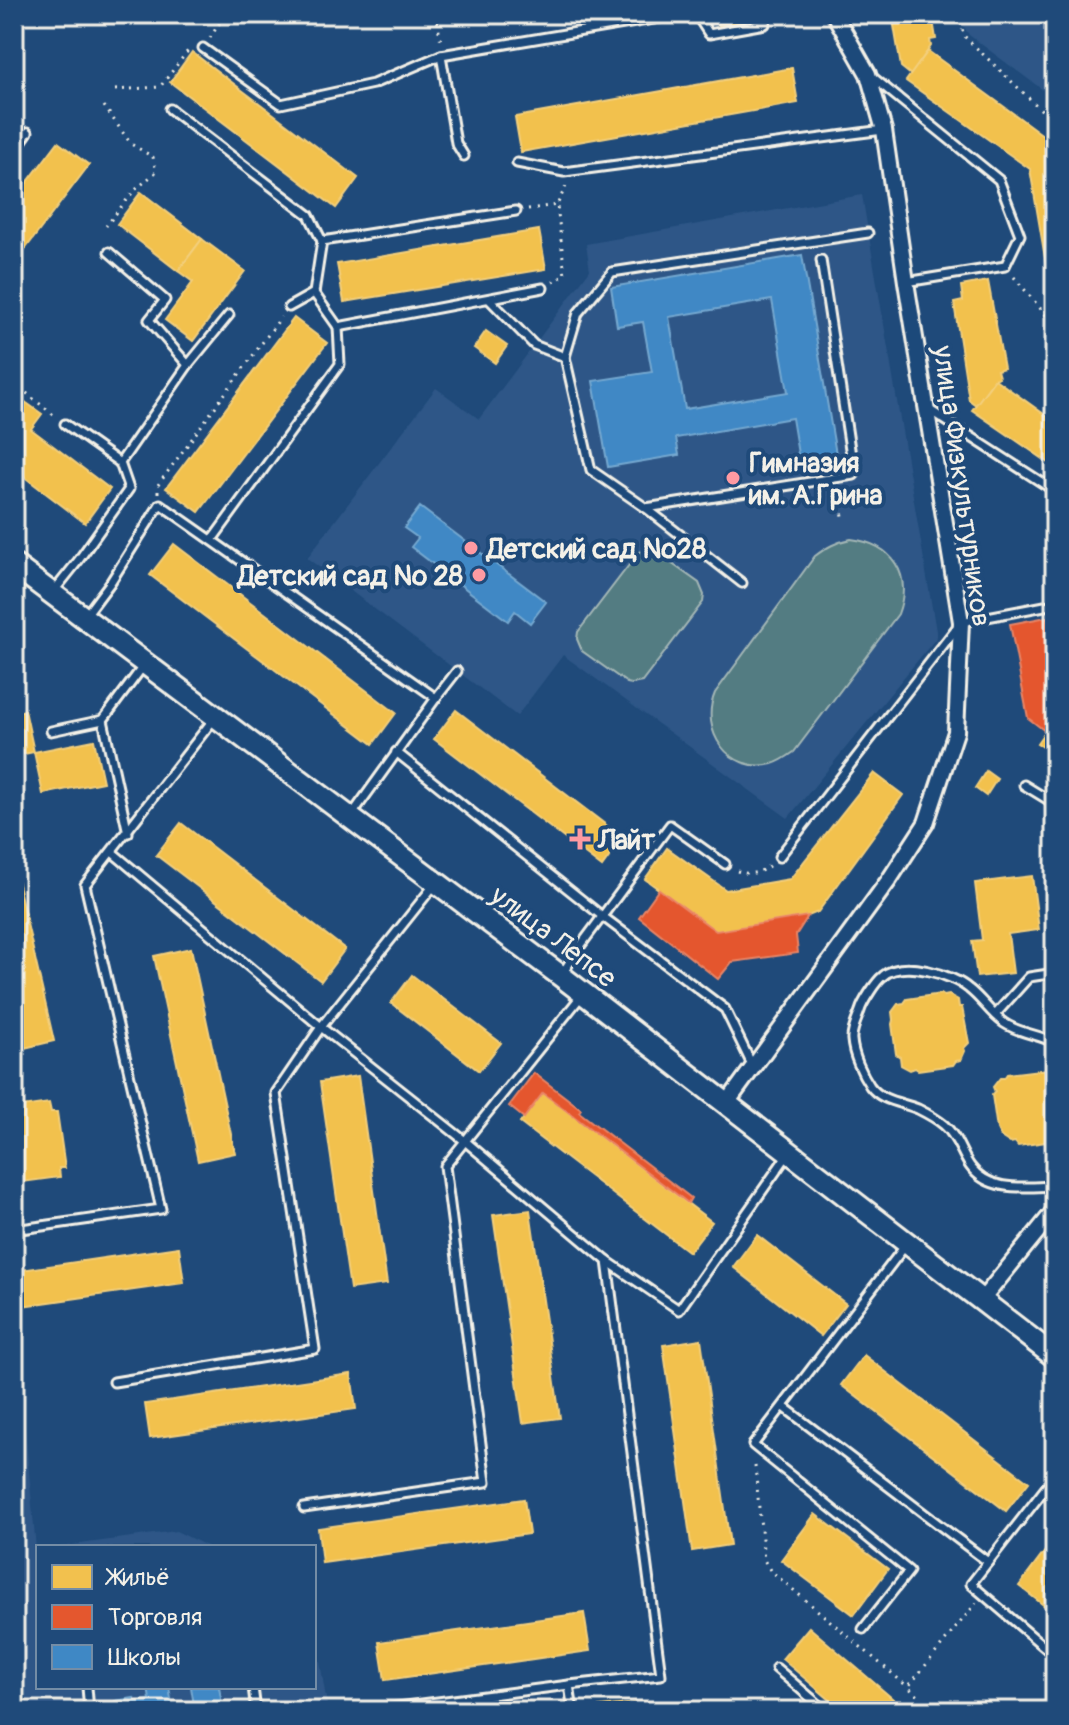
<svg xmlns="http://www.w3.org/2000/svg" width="1069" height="1725" font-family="Pangolin,sans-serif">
<rect width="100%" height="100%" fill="#1f4a7a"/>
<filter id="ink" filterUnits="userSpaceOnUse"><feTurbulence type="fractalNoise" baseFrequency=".0125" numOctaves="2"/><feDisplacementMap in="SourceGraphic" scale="16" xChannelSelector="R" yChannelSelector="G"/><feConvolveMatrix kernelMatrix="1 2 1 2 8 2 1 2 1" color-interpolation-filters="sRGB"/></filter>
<g filter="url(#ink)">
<g fill="#2e5787">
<polygon points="956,14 1055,14 1055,99 969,35"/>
<polygon points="862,195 937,637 788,818 563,655 517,716 307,558 436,388 479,419 590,270 586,244"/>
<polygon points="22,1395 36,1549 38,1550 38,1687 314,1687 314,1639 317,1643 328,1711 14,1711 14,1396"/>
<polygon points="176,1531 209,1547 58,1547"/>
</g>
<g fill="#527b82" stroke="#a3b6b5" stroke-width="2">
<path d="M851 539C892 544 913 574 898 614L794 752C787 757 780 762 772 764 729 774 699 731 715 693L815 556C827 547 836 542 851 539Z"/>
<polygon points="649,550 654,551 699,583 704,595 703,602 642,682 632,684 627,683 582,651 577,639 578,632 639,552"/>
</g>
<g fill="#f2c14e" stroke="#f3cf7c" stroke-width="2">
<polygon points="712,14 744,14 745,22 719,26 717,17 713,18"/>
<polygon points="892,14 932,14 936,39 930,40 931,46 911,75 901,67"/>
<polygon points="928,51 1055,144 1055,304 1053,305 1030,169 906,81"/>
<polygon points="192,52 358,178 336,208 170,82"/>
<polygon points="792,68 798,103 521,152 515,117"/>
<polygon points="58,142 89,165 14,264 14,200"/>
<polygon points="141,192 202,239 178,271 117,224"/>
<polygon points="539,230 546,269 344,302 337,264"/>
<polygon points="202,239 245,271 193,341 165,320 193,282 178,271"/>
<polygon points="988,281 1004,368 997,370 999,377 995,379 976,405 969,400 954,303 963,301 961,286"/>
<polygon points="294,318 327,343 199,512 166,488"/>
<polygon points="486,331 507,346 495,363 474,348"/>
<polygon points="995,379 1055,422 1055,467 972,410"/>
<polygon points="14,394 42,414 31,429 110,489 85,523 14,469"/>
<polygon points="174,544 396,713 373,744 150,575"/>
<polygon points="25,710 34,752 14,756 14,713"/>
<polygon points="456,710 623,838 602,867 434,739"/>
<polygon points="1055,717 1055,755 1037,743"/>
<polygon points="94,740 103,782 43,794 34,752"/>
<polygon points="986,771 997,779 986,796 975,788"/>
<polygon points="874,773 903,795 818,912 808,916 716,931 645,879 667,848 726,890 790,879"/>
<polygon points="181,823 345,949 321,981 156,855"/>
<polygon points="14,867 54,1041 20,1049 14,1023"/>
<polygon points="1032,876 1039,930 1008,934 1013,973 977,977 972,941 982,940 975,883"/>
<polygon points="191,948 235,1153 198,1161 154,956"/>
<polygon points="412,975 501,1043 479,1071 391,1003"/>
<polygon points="941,994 944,996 949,995 958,1000 959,1007 962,1007 969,1043 964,1048 965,1051 961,1060 956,1061 953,1065 918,1070 915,1068 910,1070 901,1065 900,1057 896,1054 892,1024 893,1020 892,1012 898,1004 904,1003 907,999"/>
<polygon points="1048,1069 1055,1073 1055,1137 1053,1141 1018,1146 1015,1142 1010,1143 1001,1137 997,1129 992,1095 995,1092 993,1087 1000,1078 1004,1078 1007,1074"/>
<polygon points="358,1076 387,1284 350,1289 320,1082"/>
<polygon points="543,1093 712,1222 689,1252 520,1123"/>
<polygon points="49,1103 51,1112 57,1112 65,1168 59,1168 60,1177 23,1182 19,1154 14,1155 14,1136 17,1136 14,1108"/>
<polygon points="530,1210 560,1418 523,1423 493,1215"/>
<polygon points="757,1235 846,1304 821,1336 733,1267"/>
<polygon points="179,1247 184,1283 14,1307 14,1271"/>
<polygon points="701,1339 730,1545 692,1551 663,1345"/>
<polygon points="864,1355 1029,1482 1006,1511 841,1385"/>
<polygon points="351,1374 356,1409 150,1438 145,1404"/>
<polygon points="524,1499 529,1534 322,1563 318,1528"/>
<polygon points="815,1514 888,1569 854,1615 781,1560"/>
<polygon points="1049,1546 1055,1551 1055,1614 1019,1586"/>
<polygon points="584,1613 590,1651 385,1680 379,1642"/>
<polygon points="809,1627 907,1711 843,1711 782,1659"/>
<polygon points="646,1702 647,1711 600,1711 599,1707"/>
</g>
<g fill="#e4572e" stroke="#e98566" stroke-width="2">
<polygon points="1047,617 1055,658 1055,717 1045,731 1028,718 1010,624"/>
<polygon points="659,889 716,931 808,916 796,935 798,953 732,962 718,979 639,917"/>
<polygon points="534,1073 581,1109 579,1112 691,1198 688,1203 543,1093 524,1118 509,1106"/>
</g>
<g fill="#3f88c5" stroke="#75a8d0" stroke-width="2" fill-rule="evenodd">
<path d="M802 255 836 454 799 460 792 418 676 438 679 455 608 467 593 381 652 372 643 322 617 326 611 287ZM772 300 788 392 685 409 669 317Z"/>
<polygon points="420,507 546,602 530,623 515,611 508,621 411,547 418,538 404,528"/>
<polygon points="148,1687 169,1687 173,1711 116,1711 115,1701 134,1698 135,1702 150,1700"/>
<polygon points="191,1687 219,1687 223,1711 195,1711"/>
</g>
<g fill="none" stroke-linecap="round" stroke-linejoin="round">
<defs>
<g id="lane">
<polyline points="696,14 709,34 765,24 767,14"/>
<polyline points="203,48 281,104 373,84 441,55"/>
<polyline points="870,75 999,180 1020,235 1005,266 906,282"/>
<polyline points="170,109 309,215 322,241 516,211"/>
<polyline points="14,152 28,132"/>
<polyline points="464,156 456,143 441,55 683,14"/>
<polyline points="517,163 564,172 883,130"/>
<polyline points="322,241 314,293 338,327"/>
<polyline points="109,252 165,300 149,320 188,365"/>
<polyline points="821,260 854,475 646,508 591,470 565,357 578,313 612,272 868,233"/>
<polyline points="490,300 534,345 565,357"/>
<polyline points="289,307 314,293"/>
<polyline points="928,409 1055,491"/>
<polyline points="120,463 188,365 229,315"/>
<polyline points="646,508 742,583"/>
<polyline points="212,540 340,364 338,327 543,288"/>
<polyline points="54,591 78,561 129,489 120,463 65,424"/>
<polyline points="86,615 110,583 160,504 436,698 351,816"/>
<polyline points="436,698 457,671"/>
<polyline points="103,720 128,833"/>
<polyline points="51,731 103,720 144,665"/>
<polyline points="396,752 602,916 725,1009 753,1067"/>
<polyline points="1024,785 1055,804"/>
<polyline points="112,852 321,1027 465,1141 607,1261 661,1675 569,1685"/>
<polyline points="779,857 961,622 1055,604"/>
<polyline points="562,974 581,945 670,825 725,864"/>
<polyline points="995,1015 1029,977 1055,973"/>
<path d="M1055 1043C1039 1034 1020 1034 1004 1023 991 1014 982 999 969 989 952 974 903 959 883 976 876 981 862 1003 860 1011 857 1019 851 1032 852 1040 853 1055 862 1074 870 1086 882 1102 901 1102 918 1109 926 1113 937 1119 944 1125 957 1136 961 1153 970 1166 989 1193 1026 1187 1055 1186"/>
<polyline points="14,1230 161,1209 85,885 213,720"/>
<polyline points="607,1261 679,1310 788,1154"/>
<polyline points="114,1382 315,1349 276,1093 321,1027 435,884"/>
<polyline points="784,1407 988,1562"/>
<polyline points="1055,1476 971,1584 1055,1656"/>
<polyline points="304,1508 486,1482 445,1166 582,995"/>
<polyline points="863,1629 909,1571 753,1445 905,1246"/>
<polyline points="776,1668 826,1711"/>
<polyline points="87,1687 89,1711"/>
<polyline points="253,1687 256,1711"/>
<polyline points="367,1711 569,1685 573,1711"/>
</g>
<g id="street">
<polyline points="727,1103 889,880 926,823 956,732 961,622 906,282 884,130 868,74 834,14"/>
<polyline points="981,1301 1055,1210"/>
</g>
<polyline id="secondary" points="14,565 561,976 1055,1357"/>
</defs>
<use href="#lane" stroke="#f4f1e8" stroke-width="13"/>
<use href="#street" stroke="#f4f1e8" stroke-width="20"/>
<use href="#secondary" stroke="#f4f1e8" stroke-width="26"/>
<g stroke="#f4f1e8" stroke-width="3" stroke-dasharray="2 6" stroke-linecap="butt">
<polyline points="436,14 441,42"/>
<polyline points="958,14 964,36 1055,123"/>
<polyline points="210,38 225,14"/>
<polyline points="115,90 160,87 190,48"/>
<polyline points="104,106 131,144 153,157 156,172 133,192 106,226"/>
<polyline points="528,209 557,205 566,186 566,183"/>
<polyline points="1014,277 1055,326"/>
<polyline points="553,282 565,275 557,205"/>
<polyline points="14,383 55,416"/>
<polyline points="838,490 844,521"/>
<polyline points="158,493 158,485 281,317"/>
<path d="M737 871C749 875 759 874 770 865"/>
<polyline points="755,1466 764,1560 770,1570 908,1687"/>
<polyline points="936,1711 908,1687 976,1603"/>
</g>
<use href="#lane" stroke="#1f4a7a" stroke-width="7"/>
<use href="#street" stroke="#1f4a7a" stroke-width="14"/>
<use href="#secondary" stroke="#1f4a7a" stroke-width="20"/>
</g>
</g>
<g fill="#ff9aa2" stroke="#1f4a7a" stroke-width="3">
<circle cx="733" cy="478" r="8"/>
<circle cx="471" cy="548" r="8"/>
<circle cx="479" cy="575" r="8"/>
<path d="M576 827h8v8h8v8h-8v8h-8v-8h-8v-8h8z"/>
</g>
<g text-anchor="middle" stroke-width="8" stroke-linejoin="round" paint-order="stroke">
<g font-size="28" font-weight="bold" fill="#f4f1e8" stroke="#1f4a7a" text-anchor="start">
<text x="749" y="472">Гимназия<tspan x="749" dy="32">им. А.Грина</tspan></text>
<text x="487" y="558">Детский сад №28</text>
<text x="463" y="585" text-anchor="end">Детский сад № 28</text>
<text x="598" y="849">Лайт</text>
</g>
<g font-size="28" fill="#f4f1e8" stroke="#1f4a7a">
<text transform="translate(963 486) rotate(82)" y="10">улица Физкультурников</text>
<text transform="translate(554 936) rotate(37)" y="10">улица Лепсе</text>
</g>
</g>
<rect width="1069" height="1725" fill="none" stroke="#1f4a7a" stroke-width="48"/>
<rect x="24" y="24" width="1021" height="1677" fill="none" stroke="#f4f1e8" stroke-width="3" filter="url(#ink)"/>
<rect x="36" y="1545" width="280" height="144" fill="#1f4a7a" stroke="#748da6" stroke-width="2"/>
<rect x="52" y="1565" width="40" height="24" fill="#f2c14e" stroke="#748da6" stroke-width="2"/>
<text x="108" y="1585" font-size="24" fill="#f4f1e8">Жильё</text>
<rect x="52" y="1605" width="40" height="24" fill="#e4572e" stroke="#748da6" stroke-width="2"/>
<text x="108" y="1625" font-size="24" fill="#f4f1e8">Торговля</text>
<rect x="52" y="1645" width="40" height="24" fill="#3f88c5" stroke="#748da6" stroke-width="2"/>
<text x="108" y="1665" font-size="24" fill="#f4f1e8">Школы</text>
</svg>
